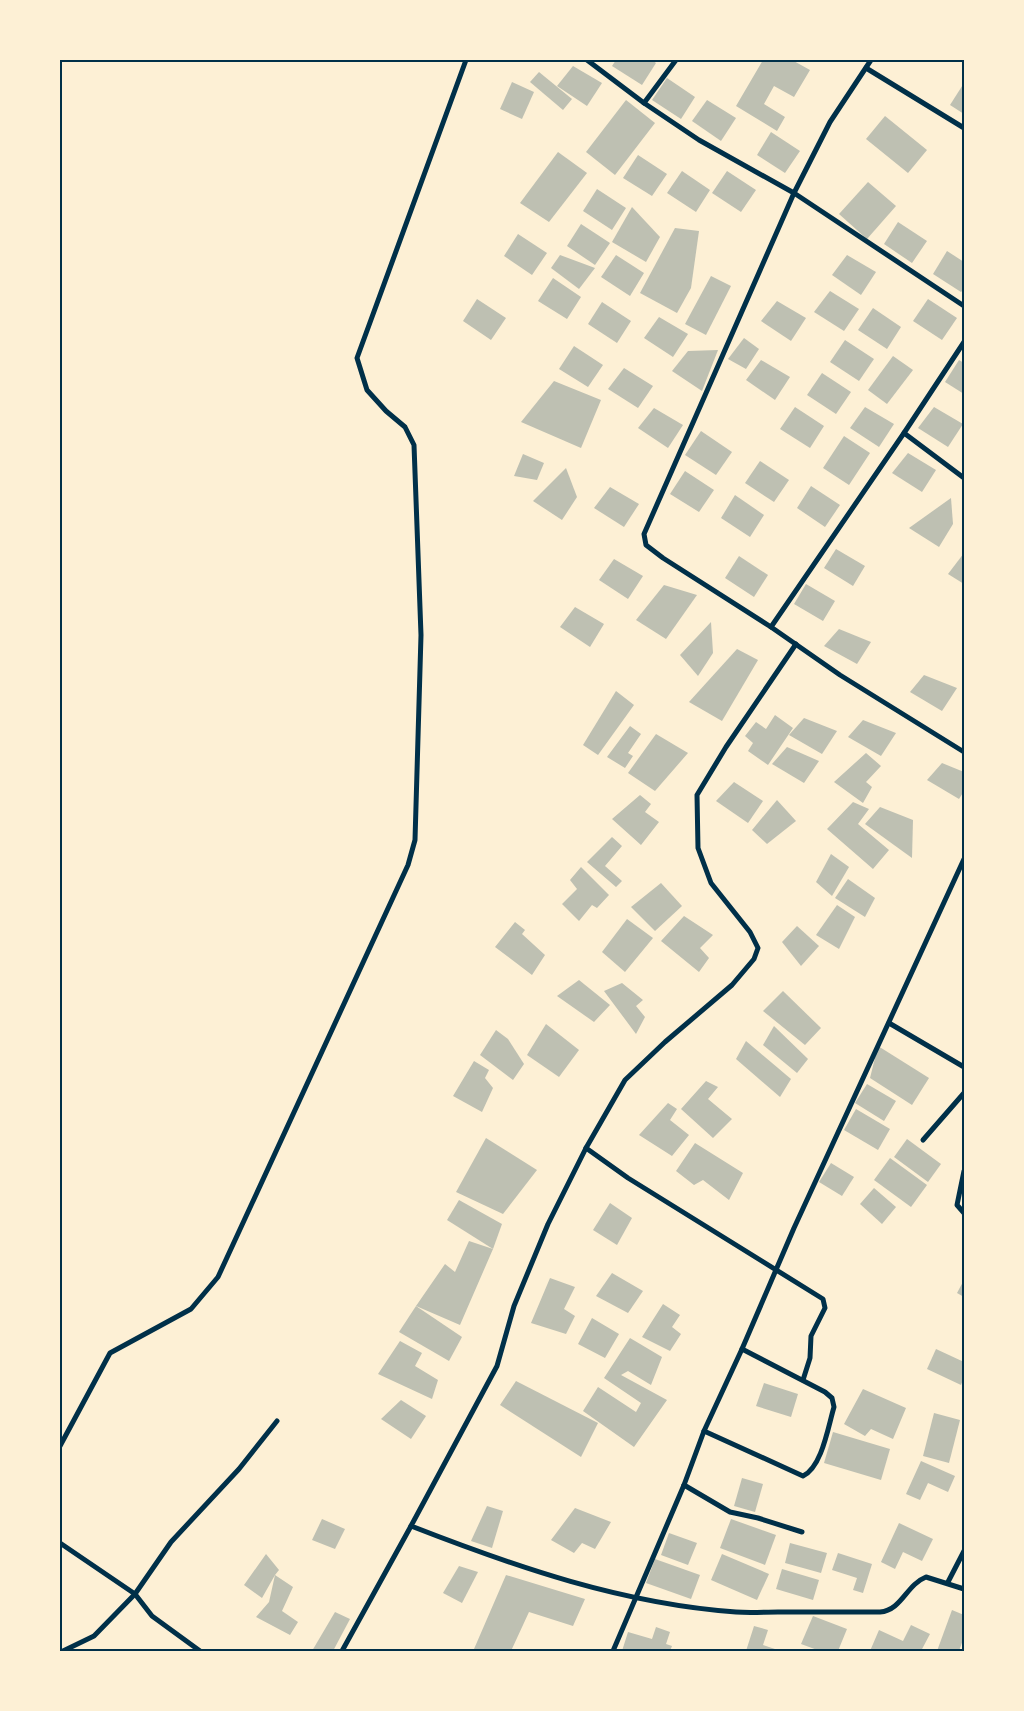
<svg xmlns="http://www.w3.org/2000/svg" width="1024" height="1711" font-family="Jost,sans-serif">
<rect width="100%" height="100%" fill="#fdf0d5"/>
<g fill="#bec0b2">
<polygon points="616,60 652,60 656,63 642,85 612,66"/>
<polygon points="763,60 792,60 810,70 794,97 774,86 764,104 785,117 777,131 736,106"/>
<polygon points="573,66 602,83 587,106 557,86"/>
<polygon points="539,72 572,99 563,110 530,82"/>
<polygon points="667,78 695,97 681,119 652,100"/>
<polygon points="512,82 534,92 522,119 500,109"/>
<polygon points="964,83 964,114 950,105"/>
<polygon points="626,100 655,123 615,175 586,152"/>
<polygon points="707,100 736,118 721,141 692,121"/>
<polygon points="885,116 927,150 908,173 866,139"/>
<polygon points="771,132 800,151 785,173 757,155"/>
<polygon points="558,152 587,173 549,222 520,203"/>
<polygon points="638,155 667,174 652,196 623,178"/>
<polygon points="682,171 710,190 696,212 667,193"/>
<polygon points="727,171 756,190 741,212 712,193"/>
<polygon points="868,182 896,206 867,239 839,214"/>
<polygon points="597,189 626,208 612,230 583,211"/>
<polygon points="632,207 660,237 646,262 612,242"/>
<polygon points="898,222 927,241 912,263 884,244"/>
<polygon points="581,224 610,243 595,265 567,246"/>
<polygon points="675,228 699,231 691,288 677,313 640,293"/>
<polygon points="518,234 547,253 532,275 504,256"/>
<polygon points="947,251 964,262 964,289 961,292 933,274"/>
<polygon points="560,255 595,268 579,289 551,268"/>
<polygon points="616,255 644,273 630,296 601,277"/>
<polygon points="847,255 876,272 861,295 832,275"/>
<polygon points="711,276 731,286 706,335 685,324"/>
<polygon points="553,278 581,297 567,319 538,301"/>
<polygon points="830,291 859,309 844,331 814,312"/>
<polygon points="477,299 506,318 491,340 463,321"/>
<polygon points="928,299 957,318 942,340 913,321"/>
<polygon points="777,301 806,318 791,341 761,321"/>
<polygon points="602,302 631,321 617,343 588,324"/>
<polygon points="873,308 901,327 887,349 858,330"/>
<polygon points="659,317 688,334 673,357 644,338"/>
<polygon points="744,338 759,349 746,369 728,359"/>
<polygon points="845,340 874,359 859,381 830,362"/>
<polygon points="574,346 603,365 588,387 559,369"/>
<polygon points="718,350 702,391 672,371 688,351"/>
<polygon points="893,356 913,370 887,404 868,390"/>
<polygon points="761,360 790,377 775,400 746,380"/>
<polygon points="959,360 964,363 964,394 945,382"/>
<polygon points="624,368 653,386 638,408 608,389"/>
<polygon points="822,373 851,392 836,414 807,395"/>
<polygon points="554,381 601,400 581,448 521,422"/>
<polygon points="795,407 824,426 810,448 780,429"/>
<polygon points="865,407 894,424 879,447 850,428"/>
<polygon points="934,407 963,424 948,447 918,428"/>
<polygon points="654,408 683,425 668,448 638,428"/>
<polygon points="701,431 732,452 716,475 685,455"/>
<polygon points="844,436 870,453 849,485 823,468"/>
<polygon points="908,453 936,470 922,492 892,473"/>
<polygon points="523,454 544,463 537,480 514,476"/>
<polygon points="760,461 789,480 774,502 745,483"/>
<polygon points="566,468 577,497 562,520 533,501"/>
<polygon points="685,471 714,490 699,512 670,494"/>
<polygon points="811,486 840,505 825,527 797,508"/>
<polygon points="610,487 639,504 624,527 594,508"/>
<polygon points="735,495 764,515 750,537 721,518"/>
<polygon points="951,498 953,524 939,547 909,528"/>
<polygon points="836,549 865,566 853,586 824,568"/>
<polygon points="964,553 964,584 948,574"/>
<polygon points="739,556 768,575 754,597 725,578"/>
<polygon points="614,559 643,576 628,599 599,580"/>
<polygon points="806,584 835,601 823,621 794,604"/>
<polygon points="664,585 697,595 666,639 636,620"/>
<polygon points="575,607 604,624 590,647 560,627"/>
<polygon points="711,622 713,653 698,676 680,655"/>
<polygon points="839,629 871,642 857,664 824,646"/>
<polygon points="737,649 758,660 722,721 689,702"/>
<polygon points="924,675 957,688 942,711 910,692"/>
<polygon points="616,691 634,705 598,755 583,745"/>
<polygon points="775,715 793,728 768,765 748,751 753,743 745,736 756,722 766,729"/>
<polygon points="804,718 837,731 822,754 789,735"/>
<polygon points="863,720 896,733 881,756 848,737"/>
<polygon points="630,726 641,734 628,753 633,756 625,768 607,757"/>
<polygon points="656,734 688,753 655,791 628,773"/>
<polygon points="787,747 819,761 804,783 772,764"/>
<polygon points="866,753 881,766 866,782 872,787 863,803 834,782"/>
<polygon points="942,763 964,772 964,791 959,799 927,780"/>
<polygon points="734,782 763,801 748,823 716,801"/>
<polygon points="640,795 651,804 645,812 659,822 641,845 612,819"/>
<polygon points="777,800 796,821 767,844 752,830"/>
<polygon points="853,802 869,809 858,824 889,850 873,869 827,829"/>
<polygon points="880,807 913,820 912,858 865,824"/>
<polygon points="612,837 622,846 605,866 622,881 616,887 587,862"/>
<polygon points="831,854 849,867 832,896 816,882"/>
<polygon points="581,867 609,895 597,908 592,905 579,921 562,904 577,889 570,880"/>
<polygon points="848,879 875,898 865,917 835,898"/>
<polygon points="661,883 682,906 655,931 631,907"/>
<polygon points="837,905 855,917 839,949 816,935"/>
<polygon points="684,916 713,935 700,948 709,958 699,972 661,941"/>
<polygon points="627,919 653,938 625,972 602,952"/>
<polygon points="515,922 525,930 522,934 545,955 532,975 495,947"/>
<polygon points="797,926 819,946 801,966 782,942"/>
<polygon points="579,980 610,1005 594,1022 557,996"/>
<polygon points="622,983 643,1000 636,1006 645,1017 636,1034 604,991"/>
<polygon points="783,991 821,1028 805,1045 763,1011"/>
<polygon points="546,1024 579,1050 559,1077 527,1055"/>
<polygon points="774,1026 808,1059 797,1073 763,1045"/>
<polygon points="496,1030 508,1039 524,1064 513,1080 480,1055"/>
<polygon points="746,1041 791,1079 780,1097 736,1059"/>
<polygon points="878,1046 929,1078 912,1105 870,1078"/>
<polygon points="474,1061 489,1070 485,1078 493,1088 482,1112 453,1096"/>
<polygon points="706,1081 718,1087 708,1099 732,1119 713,1138 681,1109"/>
<polygon points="867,1084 896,1101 884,1121 855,1103"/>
<polygon points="668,1103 677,1109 670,1120 689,1135 672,1156 639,1135"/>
<polygon points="856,1109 890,1129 878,1150 844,1130"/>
<polygon points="486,1138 537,1170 503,1214 456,1192"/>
<polygon points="907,1139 941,1164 928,1182 894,1157"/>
<polygon points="695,1143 743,1173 729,1200 703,1180 694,1185 676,1171"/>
<polygon points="890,1158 927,1185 911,1207 874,1180"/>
<polygon points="831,1163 854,1177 842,1196 819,1182"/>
<polygon points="874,1188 896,1207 882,1224 860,1204"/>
<polygon points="459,1200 502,1224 493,1249 447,1220"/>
<polygon points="610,1203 632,1218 617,1245 593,1230"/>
<polygon points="469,1241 493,1249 460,1325 416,1306 445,1264 455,1272"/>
<polygon points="612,1273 643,1291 628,1313 596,1296"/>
<polygon points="550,1278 575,1287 564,1309 575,1316 566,1334 531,1323"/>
<polygon points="964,1280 964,1297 957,1293"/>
<polygon points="663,1304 680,1315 672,1327 681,1334 670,1351 642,1337"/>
<polygon points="416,1306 462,1337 449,1361 399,1332"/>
<polygon points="592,1318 619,1334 605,1358 578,1344"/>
<polygon points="630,1338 662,1357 651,1385 628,1371 621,1375 667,1400 634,1447 583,1411 598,1387 636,1412 641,1403 604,1378"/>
<polygon points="400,1341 422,1353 415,1366 438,1380 432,1399 378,1374"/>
<polygon points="936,1349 964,1362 964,1377 961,1385 927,1369"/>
<polygon points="516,1381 598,1423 581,1457 500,1405"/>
<polygon points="764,1383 798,1394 791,1417 756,1406"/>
<polygon points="863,1389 906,1408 893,1439 871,1429 865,1436 844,1424"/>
<polygon points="401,1400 426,1416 411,1439 381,1419"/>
<polygon points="934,1413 960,1420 949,1463 923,1456"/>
<polygon points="833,1432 890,1449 881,1480 824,1463"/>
<polygon points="921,1461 955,1476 948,1492 928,1483 920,1500 906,1494"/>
<polygon points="742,1478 763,1484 755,1512 734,1506"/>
<polygon points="487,1506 503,1511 492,1548 471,1541"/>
<polygon points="575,1508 611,1522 595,1549 582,1543 574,1553 551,1540"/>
<polygon points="322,1519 345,1529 335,1549 312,1540"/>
<polygon points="731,1519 776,1535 765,1565 720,1548"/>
<polygon points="899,1523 933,1539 922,1561 903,1552 895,1569 881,1562"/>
<polygon points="669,1533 697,1543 688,1565 661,1555"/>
<polygon points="790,1543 827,1553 821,1573 785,1563"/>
<polygon points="838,1553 872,1564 863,1593 853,1590 857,1578 832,1570"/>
<polygon points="266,1554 279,1570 275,1575 293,1587 282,1611 298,1622 290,1635 256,1617 269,1602 275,1575 262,1598 244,1585"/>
<polygon points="722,1554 769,1574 757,1600 711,1580"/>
<polygon points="655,1559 700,1575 691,1599 646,1583"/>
<polygon points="459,1566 478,1572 462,1603 443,1593"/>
<polygon points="782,1569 819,1580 813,1600 776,1589"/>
<polygon points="506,1575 585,1599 573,1626 529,1612 511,1651 481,1651 474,1649"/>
<polygon points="952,1610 964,1615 964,1637 959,1651 937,1651"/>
<polygon points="335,1612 350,1619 333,1651 312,1651"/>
<polygon points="813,1616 847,1629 838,1651 820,1651 801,1644"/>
<polygon points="911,1625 930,1634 921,1651 870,1651 879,1630 903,1641"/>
<polygon points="754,1626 768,1630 763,1645 781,1651 746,1651"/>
<polygon points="656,1627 670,1632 666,1644 672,1646 670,1651 622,1651 628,1632 652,1639"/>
</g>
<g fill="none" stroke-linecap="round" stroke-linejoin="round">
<g stroke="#003049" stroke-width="5">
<polyline points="587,60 644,103 699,140 794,193 964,306"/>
<polyline points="866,68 964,128"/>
<polyline points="644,103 676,60"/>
<polyline points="964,342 904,433 964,478"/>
<polyline points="904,433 771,627 840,675 964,752"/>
<polyline points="771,627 663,558 646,545 644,534 794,193 830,122 871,60"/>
<path d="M796 644 726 747 697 795 698 848 711 883 750 932 758 948 754 959 732 985 665 1042 625 1080 586 1148 548 1224 514 1306 497 1366 411 1526C516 1567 623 1604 736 1612 750 1613 764 1612 778 1612 812 1612 846 1612 880 1612 902 1610 906 1585 926 1577L964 1589"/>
<polyline points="889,1023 964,1067"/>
<polyline points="923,1140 964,1093"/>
<polyline points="586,1148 628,1178 823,1299 825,1308 811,1336 810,1358 803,1380"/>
<polyline points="964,1171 957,1205 964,1213"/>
<path d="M704 1431 803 1476C822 1467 828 1427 834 1407L832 1398 825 1392 742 1349"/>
<polyline points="60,1446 110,1353 191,1309 218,1277 408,865 415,840 421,635 414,445 405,427 386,411 367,390 357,358 466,60"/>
<polyline points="684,1485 730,1512 758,1518 802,1532"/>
<polyline points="60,1543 135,1594 152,1616 200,1651"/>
<polyline points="948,1582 964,1551"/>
<polyline points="63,1651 94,1636 135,1594 171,1542 239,1469 277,1421"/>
<polyline points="342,1651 411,1526"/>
<polyline points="613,1651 684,1485 704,1431 742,1349 794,1228 964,859"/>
</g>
</g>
<rect width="1024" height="1711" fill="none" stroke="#fdf0d5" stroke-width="122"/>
<rect x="61" y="61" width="902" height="1589" fill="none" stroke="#003049" stroke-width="2"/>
</svg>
